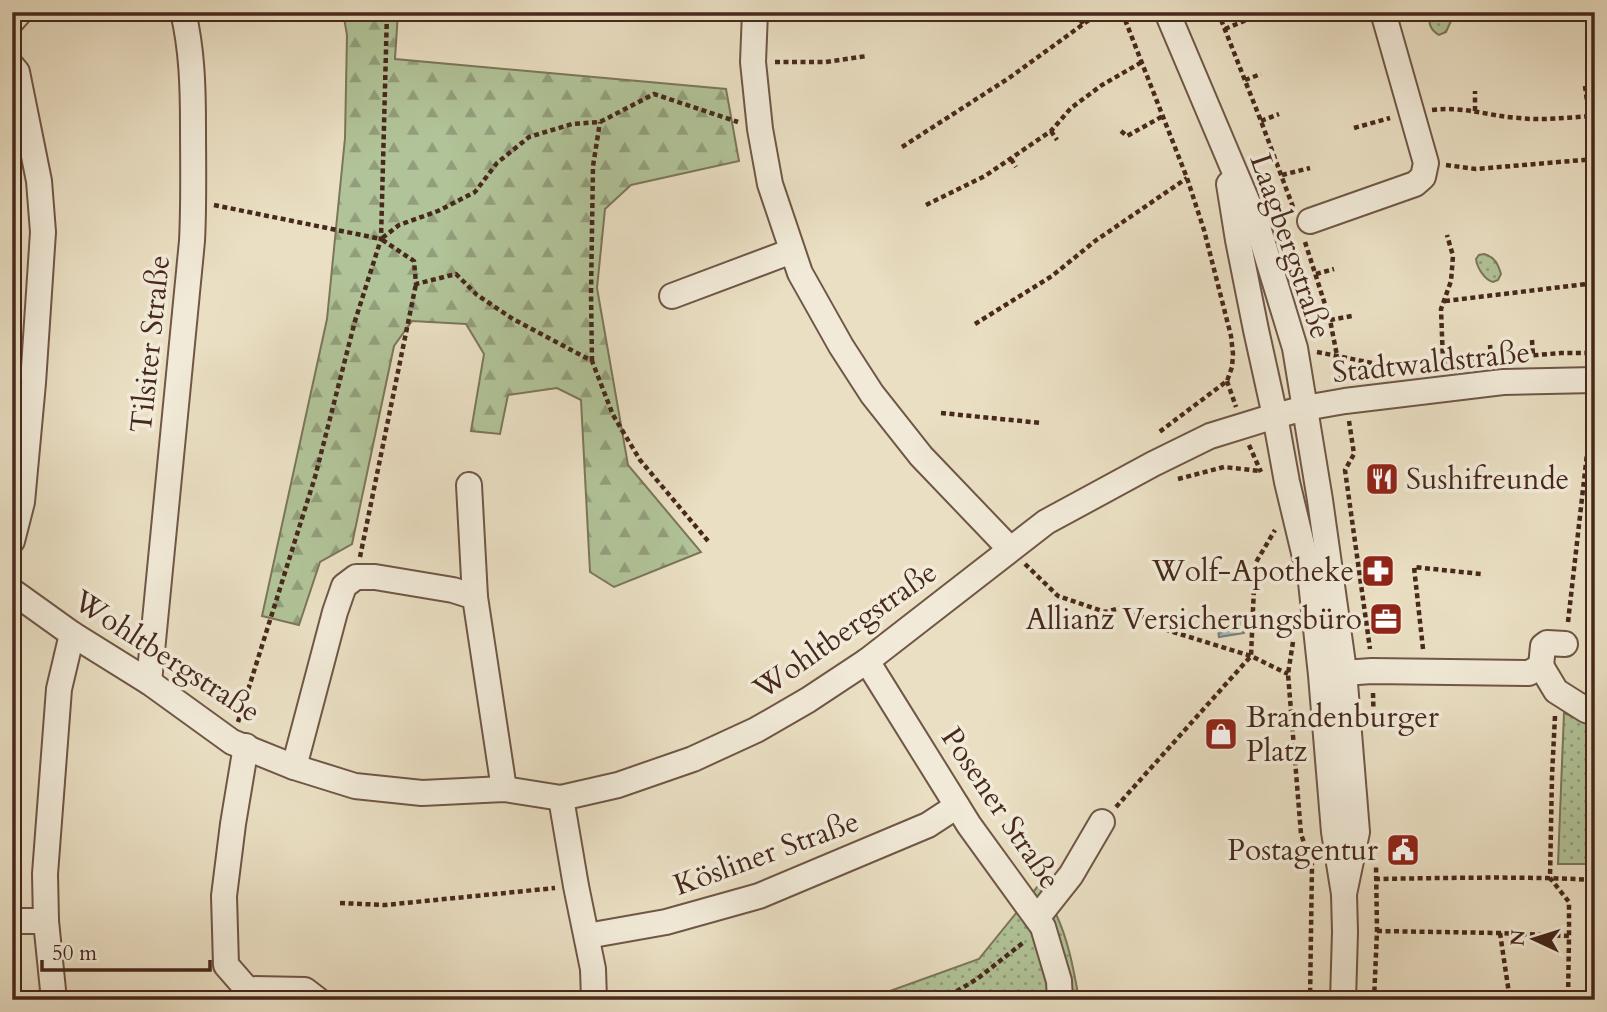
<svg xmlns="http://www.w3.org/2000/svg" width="1607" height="1012" font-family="Cardo,serif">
<defs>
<pattern id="grass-dots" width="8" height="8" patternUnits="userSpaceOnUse" patternTransform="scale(1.75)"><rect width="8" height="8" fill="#b1c398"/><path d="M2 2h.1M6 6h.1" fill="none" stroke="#929e7b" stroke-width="1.8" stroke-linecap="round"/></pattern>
<pattern id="forest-firs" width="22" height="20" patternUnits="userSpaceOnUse" patternTransform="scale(1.75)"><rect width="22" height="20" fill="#b1c398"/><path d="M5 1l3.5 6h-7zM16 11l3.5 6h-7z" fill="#929e7b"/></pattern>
<pattern id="water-ripples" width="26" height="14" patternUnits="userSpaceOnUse" patternTransform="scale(1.75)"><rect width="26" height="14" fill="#9dbabe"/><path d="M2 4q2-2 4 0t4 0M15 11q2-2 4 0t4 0" fill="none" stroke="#82979a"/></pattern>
</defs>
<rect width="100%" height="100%" fill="#eadfc3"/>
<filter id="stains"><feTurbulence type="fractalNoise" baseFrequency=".00286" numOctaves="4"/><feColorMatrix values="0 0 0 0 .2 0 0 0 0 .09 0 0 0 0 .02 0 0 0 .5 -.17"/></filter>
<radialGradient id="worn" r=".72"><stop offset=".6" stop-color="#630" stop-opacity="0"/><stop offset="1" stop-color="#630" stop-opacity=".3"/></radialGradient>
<g fill="url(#grass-dots)" stroke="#7c765a" stroke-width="2">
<path d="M1429 12H1450L1451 21 1446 32 1439 35C1429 29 1429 23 1429 12Z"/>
<path d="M1484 254C1495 257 1498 264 1501 274L1498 280 1493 282C1485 280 1477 268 1476 259L1479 255Z"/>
<polygon points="1564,713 1595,726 1595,864 1558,864"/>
<path d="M1038 886C1044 895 1052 904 1056 914 1068 940 1073 966 1078 994V1000H865L979 959Z"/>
</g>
<polygon fill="url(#forest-firs)" stroke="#7c765a" stroke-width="2" points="343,12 398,12 395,59 726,89 739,161 631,185 605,209 597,288 628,465 701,552 614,587 590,572 581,400 557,388 508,395 500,434 471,431 484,354 466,324 412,321 394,346 352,544 320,562 299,625 262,616 327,319 345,138 347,35"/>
<polygon fill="url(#water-ripples)" stroke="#7b807d" stroke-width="2" points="1241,617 1244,633 1219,637 1217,621"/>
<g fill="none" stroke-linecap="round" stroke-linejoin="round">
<defs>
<g id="minor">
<polyline points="755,12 753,62 760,129 770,184 800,273 841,346 872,394 921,456 1010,549"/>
<polyline points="1167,12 1258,227 1295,348 1320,500 1344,671 1357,832 1344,894"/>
<polyline points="12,21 20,12"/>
<polyline points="12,66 17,72 39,181 43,232 33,383 22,502 12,541"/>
<polyline points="1229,184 1238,240 1256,330 1275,416 1287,482 1311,582 1321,675 1334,832 1344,894 1345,932 1343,1000"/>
<polyline points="1310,221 1415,184 1423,177 1426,163 1383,12"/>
<polyline points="672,296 792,251"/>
<polyline points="469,485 475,597"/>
<polyline points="12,591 72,634 149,682 232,742 294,767 355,786 422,793 504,789 561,798 618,785 693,759 756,730 808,700 867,661 1046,522 1153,464 1210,436 1275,416 1305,408 1345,401 1503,382 1595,380"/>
<polyline points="867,661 969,825 1043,927 1059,981 1060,1000"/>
<polyline points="1541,666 1556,691 1586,710 1595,713"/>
<polyline points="1329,674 1372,671 1529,673 1541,666 1543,646 1547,643 1565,644"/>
<path d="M149 682 192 241C194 203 193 165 193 126 193 88 192 49 183 12"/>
<polyline points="246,746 233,824 224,896 226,965 247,989 305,990 318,1000"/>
<polyline points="294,767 335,612 344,586 356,577 375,577 453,590 475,597 504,789"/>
<polyline points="561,798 576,886 593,969 594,1000"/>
<polyline points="1037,918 1071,875 1102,822"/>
<polyline points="12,921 46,921"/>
<polyline points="587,936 666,922 759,896 928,825 957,806"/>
<polyline points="54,1000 46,921 45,874 59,689 72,634"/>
</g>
</defs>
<use href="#minor" stroke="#705646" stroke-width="28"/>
<g stroke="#47281c" stroke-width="4.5" stroke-dasharray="5 3.5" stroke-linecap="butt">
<polyline points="1122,12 1187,178 1204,230 1231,336 1233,354 1232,367 1227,381 1158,433"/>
<polyline points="1218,12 1261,121 1293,207"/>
<polyline points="1076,13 1083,24"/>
<polyline points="1225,29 1265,12"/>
<polyline points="775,62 826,62 867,56"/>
<polyline points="1245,80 1261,74"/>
<polyline points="1585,86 1589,116"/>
<path d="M1432 110C1464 106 1488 116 1519 118 1544 121 1569 117 1595 116"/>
<polyline points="1475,111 1475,91"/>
<polyline points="1261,121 1279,114"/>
<polyline points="1354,128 1390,118"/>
<polyline points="1051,131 1057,140"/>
<polyline points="1121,131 1127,136 1163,116"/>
<polyline points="902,147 1009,78 1100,12"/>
<polyline points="1011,159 1016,167"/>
<polyline points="1446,165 1476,169 1595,159"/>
<polyline points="1282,175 1310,168"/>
<polyline points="214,205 381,239"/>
<polyline points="926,205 985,176 1051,131 1071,108 1102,85 1142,62"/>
<polyline points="1305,242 1330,320 1342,381"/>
<polyline points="1316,274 1334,269"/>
<polyline points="1445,301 1595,283"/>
<polyline points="1330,320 1352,316"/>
<polyline points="975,324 1052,276 1095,241 1187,178"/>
<polyline points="1532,340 1533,356"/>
<polyline points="1490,345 1491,358"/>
<polyline points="1317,352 1377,364 1415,364 1478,359"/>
<polyline points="1525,356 1561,353 1595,353 1588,330"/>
<polyline points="592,361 591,293 593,166 600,122"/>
<polyline points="1443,362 1441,309 1451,281 1453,256 1447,235"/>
<polyline points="1227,381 1236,407"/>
<polyline points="941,413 1041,423"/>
<polyline points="1349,421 1354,454 1345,470 1370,649"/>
<polyline points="1249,445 1261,472"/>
<polyline points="1178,479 1224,467 1260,471"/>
<polyline points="708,541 640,460 613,415 592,361 513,319 477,295 456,274 416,284 414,261 381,239 399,225 438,211 475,192 497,163 529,137 572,124 600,122 654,94 738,122"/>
<polyline points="360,557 416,284"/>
<polyline points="1025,564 1058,596 1105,612 1124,607 1167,630 1251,656 1288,674"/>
<polyline points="1568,622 1593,401"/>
<polyline points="1293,642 1288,674 1301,834 1312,865 1310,1000"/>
<polyline points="1423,649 1414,567 1481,574"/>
<polyline points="1373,693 1374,730"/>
<polyline points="1555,716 1552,776 1550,878 1569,902 1569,936"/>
<polyline points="238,722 315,477 355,321 381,239 387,12"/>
<polyline points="1116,807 1251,656 1255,564 1275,530"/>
<path d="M1375 879C1449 878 1522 876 1595 880"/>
<polyline points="340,903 385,905 555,888"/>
<polyline points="1377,931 1500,933 1569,936 1568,1000"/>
<polyline points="1500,933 1510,1000"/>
<polyline points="942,1000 977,979 1024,942"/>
<polyline points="1374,1000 1377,931 1376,864"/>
</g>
<use href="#minor" stroke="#f1ead8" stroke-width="24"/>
</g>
<defs>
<symbol id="restaurant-square" viewBox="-11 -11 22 22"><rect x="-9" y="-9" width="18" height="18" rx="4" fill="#8f2418" stroke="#f1ead8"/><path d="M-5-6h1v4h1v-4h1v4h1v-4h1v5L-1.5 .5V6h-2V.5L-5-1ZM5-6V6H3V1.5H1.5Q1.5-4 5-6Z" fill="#fff"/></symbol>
<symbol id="pharmacy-square" viewBox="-11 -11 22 22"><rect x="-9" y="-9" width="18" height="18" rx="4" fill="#8f2418" stroke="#f1ead8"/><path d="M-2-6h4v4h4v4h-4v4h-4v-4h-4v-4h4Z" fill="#fff"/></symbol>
<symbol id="office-square" viewBox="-11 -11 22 22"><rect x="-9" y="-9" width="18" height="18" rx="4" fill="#8f2418" stroke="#f1ead8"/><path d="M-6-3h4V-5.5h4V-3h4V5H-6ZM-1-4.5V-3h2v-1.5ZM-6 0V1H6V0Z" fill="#fff"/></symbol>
<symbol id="shop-square" viewBox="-11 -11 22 22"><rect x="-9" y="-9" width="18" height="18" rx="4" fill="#8f2418" stroke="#f1ead8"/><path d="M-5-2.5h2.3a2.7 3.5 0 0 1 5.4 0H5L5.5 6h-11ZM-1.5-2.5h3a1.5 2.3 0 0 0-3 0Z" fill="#fff"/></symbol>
<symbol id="civic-square" viewBox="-11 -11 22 22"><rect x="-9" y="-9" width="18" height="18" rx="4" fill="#8f2418" stroke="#f1ead8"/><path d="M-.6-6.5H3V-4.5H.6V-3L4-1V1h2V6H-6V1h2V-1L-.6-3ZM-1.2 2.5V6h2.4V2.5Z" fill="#fff"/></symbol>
</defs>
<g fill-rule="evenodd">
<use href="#restaurant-square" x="1363" y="460" width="38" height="38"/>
<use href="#pharmacy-square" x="1359" y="552" width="38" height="38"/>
<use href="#office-square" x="1367" y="600" width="38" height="38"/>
<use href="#shop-square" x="1202" y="715" width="38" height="38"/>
<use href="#civic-square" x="1384" y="831" width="38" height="38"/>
</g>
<g text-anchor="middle" stroke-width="7" stroke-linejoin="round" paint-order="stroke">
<g font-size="30" fill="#47281c" stroke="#f1ead8">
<text transform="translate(1291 246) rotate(71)" y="10">Laagbergstraße</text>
<text transform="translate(150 344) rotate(-84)" y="10">Tilsiter Straße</text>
<text transform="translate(1431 362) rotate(-6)" y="10">Stadtwaldstraße</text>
<text transform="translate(845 630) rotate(-35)" y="10">Wohltbergstraße</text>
<text transform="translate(167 656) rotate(33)" y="10">Wohltbergstraße</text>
<text transform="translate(1001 808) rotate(56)" y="10">Posener Straße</text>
<text transform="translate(766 853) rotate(-20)" y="10">Kösliner Straße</text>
</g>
<g font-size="30" fill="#47281c" stroke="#f1ead8" text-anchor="end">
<text x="1406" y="489" text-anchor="start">Sushifreunde</text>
<text x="1354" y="581">Wolf-Apotheke</text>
<text x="1362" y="629">Allianz Versicherungsbüro</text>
<text x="1246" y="727" text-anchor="start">Brandenburger<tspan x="1246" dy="34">Platz</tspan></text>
<text x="1378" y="860">Postagentur</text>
</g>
</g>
<rect width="1607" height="1012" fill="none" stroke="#eadfc3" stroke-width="42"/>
<rect x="14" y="14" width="1579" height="984" fill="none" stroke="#47281c" stroke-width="3.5"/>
<rect x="21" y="21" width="1565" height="970" fill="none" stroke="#47281c" stroke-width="2"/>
<g transform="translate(1534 939) rotate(274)" stroke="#f1ead8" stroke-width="5" paint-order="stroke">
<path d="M0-5L12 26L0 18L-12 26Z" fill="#47281c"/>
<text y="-10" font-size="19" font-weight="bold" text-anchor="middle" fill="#47281c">N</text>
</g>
<path d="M42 960v10h168v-10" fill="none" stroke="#47281c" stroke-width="3.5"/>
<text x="52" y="960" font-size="21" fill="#47281c" stroke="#f1ead8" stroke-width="5" paint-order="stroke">50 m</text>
<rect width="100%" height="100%" filter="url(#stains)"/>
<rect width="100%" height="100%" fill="url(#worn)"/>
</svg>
